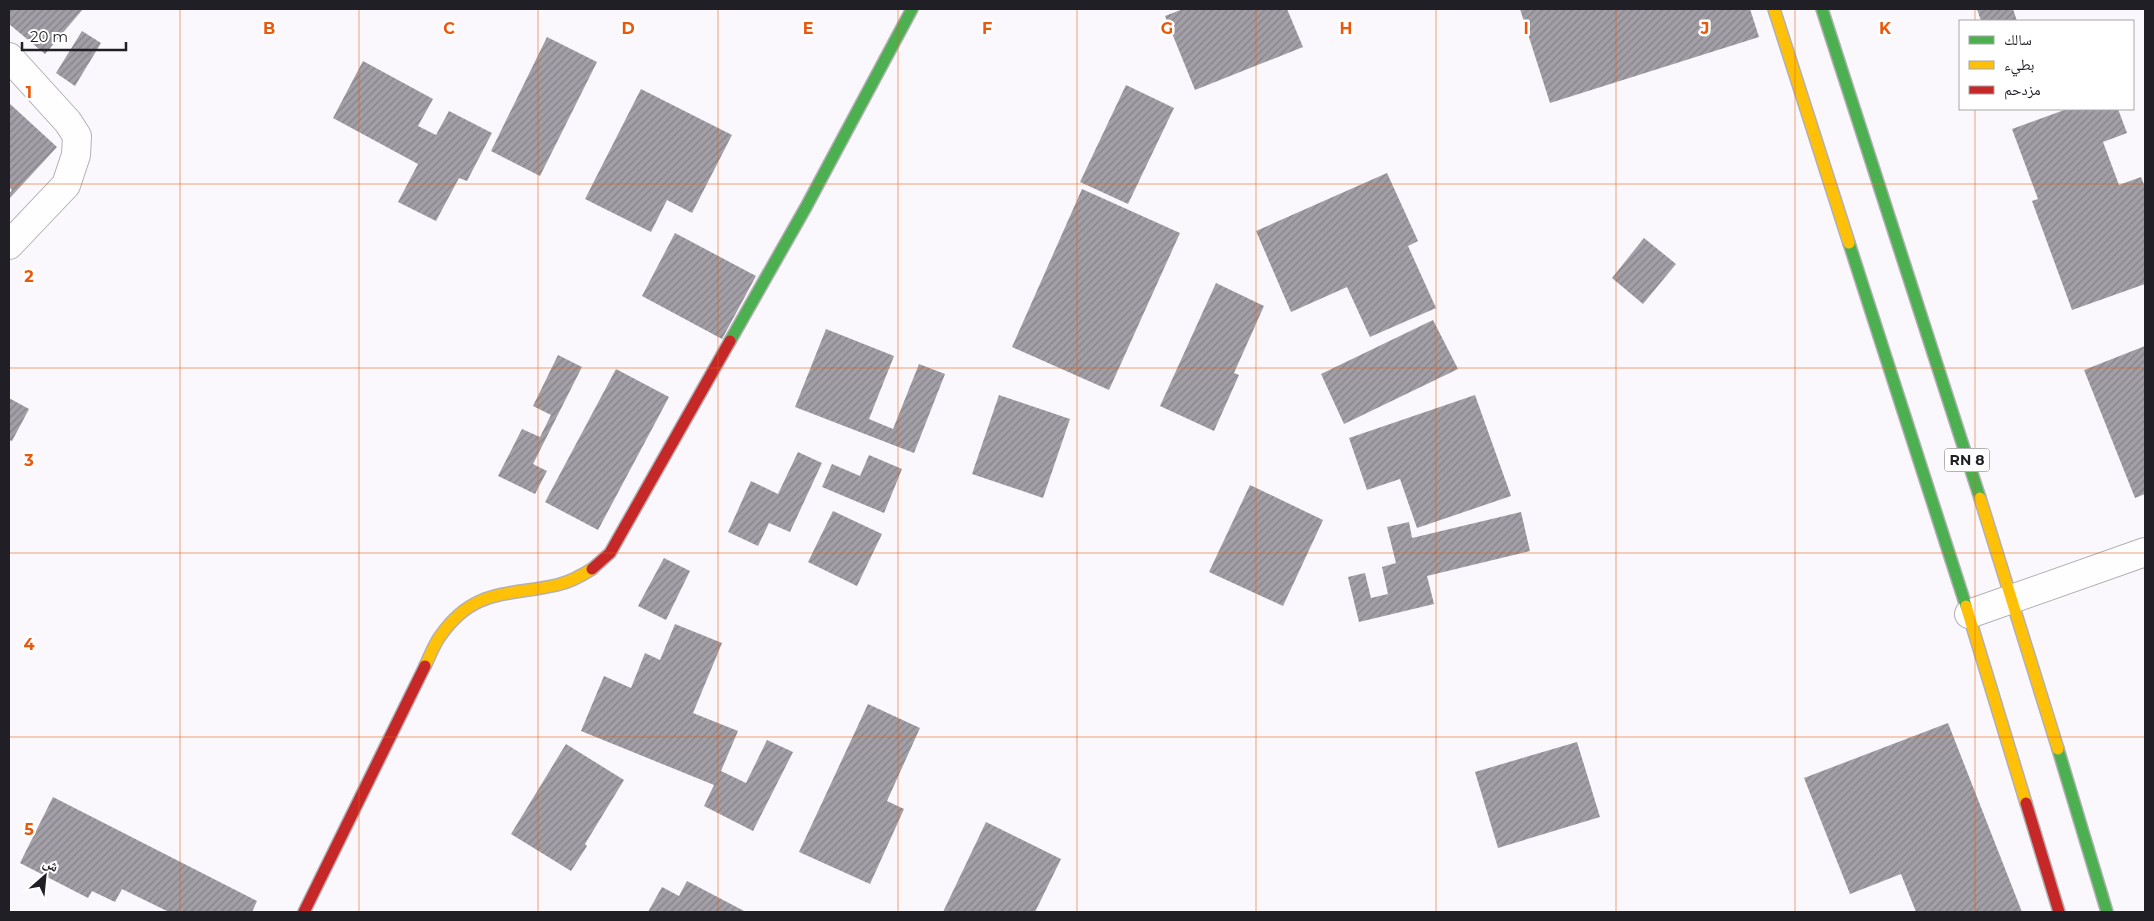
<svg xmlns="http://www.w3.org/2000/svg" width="2154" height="921" font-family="Montserrat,'Noto Naskh Arabic',sans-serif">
<defs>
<pattern id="building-hatch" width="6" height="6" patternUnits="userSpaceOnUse" patternTransform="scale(1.25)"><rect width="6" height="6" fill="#a29fa7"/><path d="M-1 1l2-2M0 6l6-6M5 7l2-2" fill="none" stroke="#848188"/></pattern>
</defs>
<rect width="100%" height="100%" fill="#faf8fc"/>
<g fill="url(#building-hatch)">
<polygon points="11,9 83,9 45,54 9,24 9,12"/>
<polygon points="1183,9 1287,9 1303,47 1195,90 1165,16"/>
<polygon points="1520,9 1750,9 1759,37 1550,103"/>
<polygon points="1977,9 2013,9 2017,21 1981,21"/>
<polygon points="82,31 101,43 75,86 56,73"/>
<polygon points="547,37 597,62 540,176 491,151"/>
<polygon points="363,61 433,99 418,126 436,135 449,111 492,133 467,181 459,178 436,221 398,202 418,164 333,118"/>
<polygon points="1126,85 1174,108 1128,204 1080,182"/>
<polygon points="641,89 732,135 692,213 667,200 651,232 585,199"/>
<polygon points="9,103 57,147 9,199 9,194 12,190 9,187"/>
<polygon points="2067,109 2118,109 2127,133 2103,142 2119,185 2141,177 2145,187 2145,284 2072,310 2032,201 2038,199 2012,129"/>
<polygon points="1387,173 1418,241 1408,246 1436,308 1370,337 1347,287 1291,312 1256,231"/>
<polygon points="1082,189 1180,233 1109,390 1012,347"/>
<polygon points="675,233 756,276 722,339 642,296"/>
<polygon points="1644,238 1676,264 1643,304 1612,278"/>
<polygon points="1216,283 1264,306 1234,373 1239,375 1214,431 1160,406"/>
<polygon points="1433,320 1458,369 1344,424 1321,374"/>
<polygon points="826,329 894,356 869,419 893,429 919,364 945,374 914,453 795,407"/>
<polygon points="2145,346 2145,494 2135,498 2084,370"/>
<polygon points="558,355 582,367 533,464 547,471 535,494 498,476 522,429 540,437 551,415 533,406"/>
<polygon points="616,369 669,397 598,530 545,502"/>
<polygon points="999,395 1070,419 1043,498 972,474"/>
<polygon points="1475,395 1511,496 1417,528 1400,479 1367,490 1349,438"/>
<polygon points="9,398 29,409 12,441 9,440"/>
<polygon points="798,452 822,463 790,532 769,523 758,546 728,532 751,481 778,494"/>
<polygon points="869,455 902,469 884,513 822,487 832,464 860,476"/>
<polygon points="1250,485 1323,520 1283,606 1209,572"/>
<polygon points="833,511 882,534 857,586 808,562"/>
<polygon points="1521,512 1530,551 1427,576 1434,604 1359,622 1348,577 1365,573 1371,598 1388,594 1382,567 1396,563 1387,527 1409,522 1412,538"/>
<polygon points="664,558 690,571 666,620 638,606"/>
<polygon points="675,624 722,643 693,713 738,731 721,771 746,783 767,740 793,752 753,831 704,806 714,785 581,731 604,676 631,688 645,653 660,660"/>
<polygon points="868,704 920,728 887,801 904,809 870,884 799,852"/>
<polygon points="1948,723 2022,912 1916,912 1901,874 1850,894 1804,778"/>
<polygon points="1577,742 1600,817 1498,848 1475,772"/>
<polygon points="566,744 624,780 585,844 587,846 571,871 511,834"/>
<polygon points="53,797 257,901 252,912 169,912 122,889 115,902 92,891 88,898 20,863"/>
<polygon points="986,822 1061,859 1035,912 943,912"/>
<polygon points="687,881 746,912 648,912 662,887 679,896"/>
</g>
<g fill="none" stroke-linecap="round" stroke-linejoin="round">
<defs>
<g id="street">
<polyline points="9,57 68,122 77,136 76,155 66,185 9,245"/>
<polyline points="1969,614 2145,552"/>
</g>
<g id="fast">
<polyline points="1822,9 1980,498"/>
<polyline points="1849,243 1966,606"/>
<polyline points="730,341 806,207 912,9"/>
<polyline points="2058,749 2107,912"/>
</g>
<g id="slow">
<polyline points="1774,9 1849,243"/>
<polyline points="1980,498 2058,749"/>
<polyline points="1966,606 2026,803"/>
<path d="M425 666C430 656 434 644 441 635 474 588 508 596 557 585 570 582 581 576 592 569"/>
</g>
<g id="jam">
<polyline points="592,569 610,553 730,341"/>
<polyline points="2026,803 2059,912"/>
<polyline points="304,912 425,666"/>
</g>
</defs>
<use href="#street" stroke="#b2b0b5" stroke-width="30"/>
<use href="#fast" stroke="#b2b0b5" stroke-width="14"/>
<use href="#slow" stroke="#b2b0b5" stroke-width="14"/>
<use href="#jam" stroke="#b2b0b5" stroke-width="14"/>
<use href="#street" stroke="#fefeff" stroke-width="28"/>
<use href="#fast" stroke="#4caf50" stroke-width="11"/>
<use href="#slow" stroke="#ffc107" stroke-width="11"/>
<use href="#jam" stroke="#c62828" stroke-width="11"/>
</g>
<path fill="none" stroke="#e8590c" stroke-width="1" stroke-opacity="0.55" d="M180 9V912M359 9V912M538 9V912M718 9V912M898 9V912M1077 9V912M1256 9V912M1436 9V912M1616 9V912M1795 9V912M1975 9V21M1975 109V912M9 184H2145M9 368H2145M9 553H2145M9 737H2145"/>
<g text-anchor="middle" stroke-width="5" stroke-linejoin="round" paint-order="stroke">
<rect fill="#fff" stroke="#646267" stroke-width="1" x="1944.5" y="448.5" width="45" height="23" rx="4"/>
<g font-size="14" font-weight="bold" fill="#211f26">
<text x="1967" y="465">RN 8</text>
</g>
</g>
<g font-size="16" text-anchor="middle" font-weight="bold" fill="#e8590c" stroke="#fff" stroke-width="5" stroke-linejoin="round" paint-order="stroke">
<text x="269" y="34">B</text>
<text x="449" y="34">C</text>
<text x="628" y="34">D</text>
<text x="808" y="34">E</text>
<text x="987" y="34">F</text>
<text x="1167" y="34">G</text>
<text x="1346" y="34">H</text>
<text x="1526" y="34">I</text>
<text x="1705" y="34">J</text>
<text x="1885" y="34">K</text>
<text x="29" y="98">1</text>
<text x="29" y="282">2</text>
<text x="29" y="466">3</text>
<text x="29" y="650">4</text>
<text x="29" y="835">5</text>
</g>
<rect width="2154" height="921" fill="none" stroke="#211f26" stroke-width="20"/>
<rect x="1959" y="20" width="175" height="90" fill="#ffffff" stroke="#a6a5a8"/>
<rect x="1969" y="36" width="25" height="8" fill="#4caf50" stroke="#a6a5a8"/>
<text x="2004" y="45" font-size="15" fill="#211f26">سالك</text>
<rect x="1969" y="61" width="25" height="8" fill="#ffc107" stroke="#a6a5a8"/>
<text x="2004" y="70" font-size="15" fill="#211f26">بطيء</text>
<rect x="1969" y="86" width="25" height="8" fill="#c62828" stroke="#a6a5a8"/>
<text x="2004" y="95" font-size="15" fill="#211f26">مزدحم</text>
<g transform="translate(45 876) rotate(27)" stroke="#ffffff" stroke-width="4" paint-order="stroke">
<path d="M0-4L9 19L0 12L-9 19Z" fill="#211f26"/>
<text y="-8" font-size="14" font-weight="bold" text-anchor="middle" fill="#211f26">ش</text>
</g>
<path d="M22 42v8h104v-8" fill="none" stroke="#211f26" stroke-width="2.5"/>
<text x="30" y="42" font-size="15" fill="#211f26" stroke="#ffffff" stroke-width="4" paint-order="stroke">20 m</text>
</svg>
